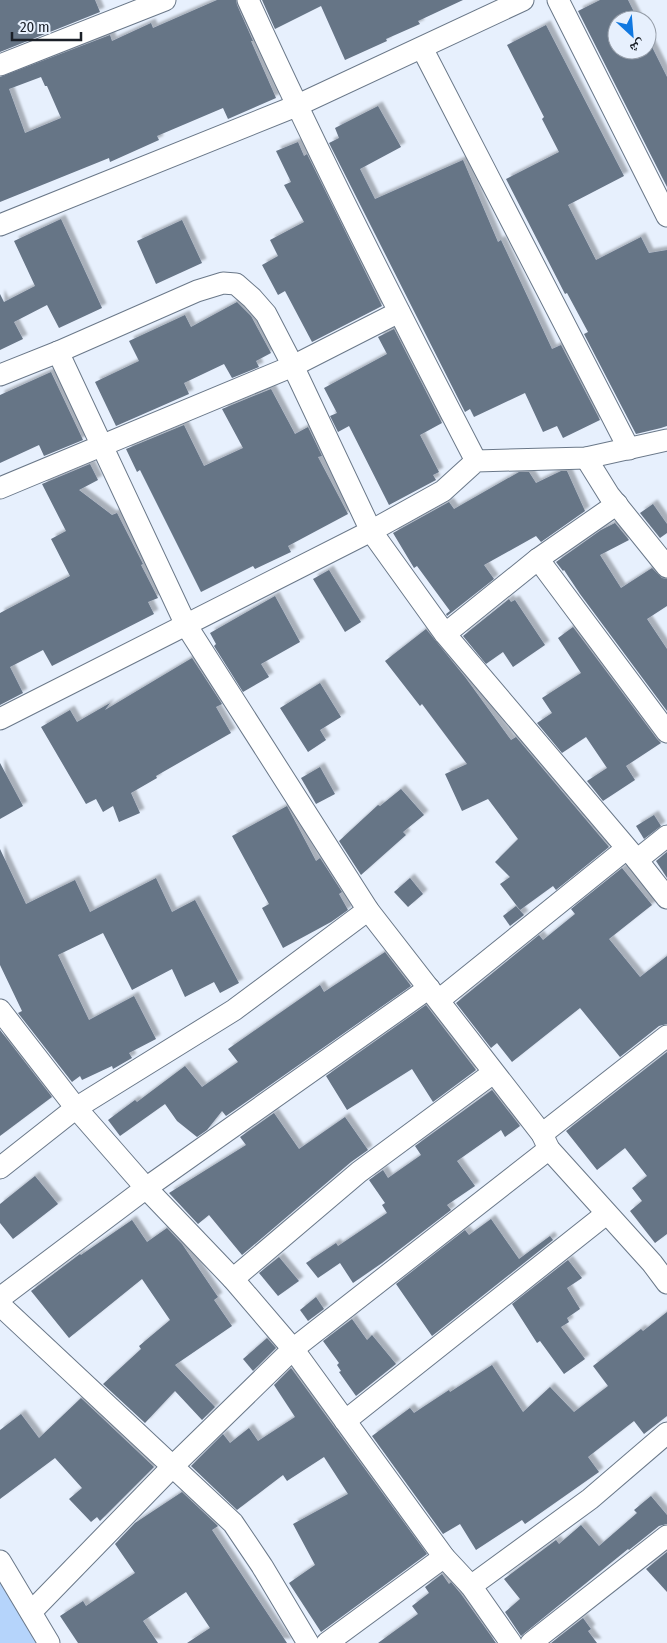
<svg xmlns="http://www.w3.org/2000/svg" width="667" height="1643" font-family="'Fira Sans Condensed','Noto Naskh Arabic',sans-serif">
<defs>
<filter id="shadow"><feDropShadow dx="4.5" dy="-4.5" stdDeviation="1" flood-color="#0004"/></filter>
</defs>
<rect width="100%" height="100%" fill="#e7f0fd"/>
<polygon fill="#b5d4fb" points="0,1582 38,1643 0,1643"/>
<g fill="#667486" fill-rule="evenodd" filter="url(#shadow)">
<polygon points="0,0 95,0 100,12 0,52"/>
<path d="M217 0H236L237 5 253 41H251L276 98 228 119 223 108 157 136 159 140 110 162 109 158 0 202V77L110 35 112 41 151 23 153 28ZM41 77 45 86H47L61 118 25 133 9 89Z"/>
<polygon points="262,0 463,0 418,21 420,24 386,39 387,41 345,60 321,6 275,29"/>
<polygon points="600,0 628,0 638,20 617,20 617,50 647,50 647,37 667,77 667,187 578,11"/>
<polygon points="546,25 624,176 568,205 596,260 641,237 649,253 667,250 667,426 661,428 636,434 584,334 588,332 567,293 565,294 506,179 559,152 542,119 544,117 507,45"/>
<polygon points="378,106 401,147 360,169 375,199 463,160 498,242 501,240 552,349 561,345 600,420 563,438 557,426 543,432 525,393 474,417 470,409 465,412 329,143 339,138 335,128"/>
<polygon points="298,142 304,156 307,154 382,306 312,342 285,291 278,295 262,265 278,256 270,240 304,222 284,185 291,182 276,151"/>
<polygon points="61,219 102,308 59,328 47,305 14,322 23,339 0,350 0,294 4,302 35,286 14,241"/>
<polygon points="182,220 202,263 156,284 137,241"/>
<polygon points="237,302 251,316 271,353 256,361 259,367 232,378 224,364 184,383 189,394 116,426 95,382 139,361 129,341 185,315 191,327"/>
<polygon points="394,329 442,423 420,435 439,472 433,475 436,480 389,505 349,426 338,432 330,416 337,413 324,388 387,354 378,337"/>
<polygon points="51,372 83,440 44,456 39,445 0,463 0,395"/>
<polygon points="271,389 295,434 308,427 322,456 318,457 348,514 288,546 291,552 255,569 253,566 201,592 140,470 137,472 126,449 184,425 204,466 243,448 222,409"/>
<polygon points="90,464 98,480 79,490 112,515 117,513 143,564 141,565 158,598 148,602 154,614 52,666 43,650 10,667 23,693 0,705 0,613 70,576 51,539 66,531 42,484"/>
<polygon points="561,471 567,471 585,511 541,542 536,536 484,565 494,579 447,616 446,614 450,611 417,566 414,568 393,533 449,502 454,509 519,472 529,472 536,483"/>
<polygon points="653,504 667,524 667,533 660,538 640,513"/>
<polygon points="615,523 629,540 600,555 621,588 652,568 662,578 667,579 667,606 647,619 667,649 667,711 580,594 564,570 563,571 556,562 601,530"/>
<polygon points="329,570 361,622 345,632 313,579"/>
<polygon points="275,596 300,642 261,664 269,677 243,692 214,646 216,644 210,633"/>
<polygon points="509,599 511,602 515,600 545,645 513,667 503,652 486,664 463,636"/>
<polygon points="573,627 657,739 661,743 626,766 635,780 603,801 587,781 607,768 586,737 562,753 537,723 552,713 542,698 581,673 558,638"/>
<polygon points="426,629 465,677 511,740 516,737 609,847 556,890 553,886 520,910 500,884 510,877 495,862 518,839 488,799 462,811 445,774 467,764 422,704 420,706 385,661"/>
<polygon points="192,658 222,704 216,707 231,733 156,776 157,778 131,793 140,813 119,822 113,806 103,812 96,799 86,804 41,727 70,710 77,722 110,703 105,710"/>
<polygon points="320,683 341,717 320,730 326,740 308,752 280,708"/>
<polygon points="0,763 23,806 0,819"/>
<polygon points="320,767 335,794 316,804 301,778"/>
<polygon points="401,789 424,815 403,832 406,835 361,875 339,841 378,805 380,806"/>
<polygon points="287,806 316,861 320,858 342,892 339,894 348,910 331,922 283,948 262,908 269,904 232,836"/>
<polygon points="654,815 661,826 644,839 636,826"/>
<polygon points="0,849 26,904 75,880 90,912 156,878 172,912 195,900 239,983 220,993 214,982 185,997 172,969 132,990 103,933 58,955 89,1020 134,996 156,1039 129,1053 132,1058 113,1069 112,1066 82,1080 80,1076 72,1082 18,1013 22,1011 0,965"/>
<polygon points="667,852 667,878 656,861"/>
<polygon points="622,868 652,905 609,939 640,977 667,956 667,1024 659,1026 620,1057 580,1008 512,1062 497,1043 491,1048 456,1003 539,935 543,940 575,914 571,909"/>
<polygon points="410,878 423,894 408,907 394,892"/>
<polygon points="516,906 524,915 510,926 503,916"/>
<polygon points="385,952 411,986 226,1116 222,1111 207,1130 197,1137 177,1121 165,1104 120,1136 108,1120 135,1100 137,1102 185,1066 202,1087 238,1062 228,1049 320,985 324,992"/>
<polygon points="426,1005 476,1070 433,1102 412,1069 347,1110 326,1076"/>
<polygon points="0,1030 52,1097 0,1136"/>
<polygon points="667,1052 667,1234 655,1243 630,1211 642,1201 632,1188 647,1176 625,1148 597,1170 566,1131"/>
<polygon points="492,1090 520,1126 505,1137 501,1130 457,1161 475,1186 447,1205 451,1210 382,1263 353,1283 340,1263 318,1278 306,1263 336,1243 338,1246 387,1213 382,1205 385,1203 369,1180 383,1170 388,1178 421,1155 415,1146"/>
<polygon points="274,1113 299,1149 345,1117 368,1150 351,1162 242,1255 209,1215 198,1224 169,1193 246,1145 240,1137"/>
<polygon points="35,1176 58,1204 13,1239 0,1223 0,1204"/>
<polygon points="491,1219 519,1259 550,1236 553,1240 432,1336 396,1284 465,1230 469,1235"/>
<polygon points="132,1220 147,1242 167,1228 182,1244 218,1297 214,1300 232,1326 175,1365 215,1407 202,1420 175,1391 145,1423 103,1384 141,1349 139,1346 170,1320 142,1279 69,1338 31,1291 80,1254 81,1255"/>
<polygon points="279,1257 299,1281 278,1296 259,1273"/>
<polygon points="568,1260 582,1278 567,1288 580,1309 567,1318 569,1322 561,1327 585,1359 564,1374 540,1341 537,1343 512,1304"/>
<polygon points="316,1297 324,1309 308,1321 300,1310"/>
<polygon points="667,1312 667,1416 644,1434 634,1421 588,1457 599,1472 525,1524 522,1520 476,1550 460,1524 443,1534 372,1436 410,1408 414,1413 449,1390 450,1392 492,1365 523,1412 550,1387 574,1412 608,1386 593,1366 641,1329 643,1331"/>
<polygon points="352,1319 367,1340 372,1335 396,1364 356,1396 339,1372 341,1371 337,1365 339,1363 323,1341"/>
<polygon points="267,1338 276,1348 253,1371 243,1359"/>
<polygon points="291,1368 427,1554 321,1632 289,1583 315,1565 293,1524 348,1494 324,1457 287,1481 283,1475 237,1510 191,1466 223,1434 230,1443 249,1428 258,1441 295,1417 274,1385"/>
<polygon points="81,1398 154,1467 100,1521 97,1517 91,1522 69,1499 82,1488 55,1458 0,1499 0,1430 21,1414 39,1438"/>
<polygon points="182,1492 218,1526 212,1530 287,1643 187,1643 210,1628 186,1592 143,1621 158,1643 78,1643 60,1616 83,1601 86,1606 135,1573 115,1544 135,1523"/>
<polygon points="651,1496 667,1515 667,1524 659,1526 629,1550 628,1549 521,1636 505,1612 520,1599 504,1579 556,1540 559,1544 581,1525 599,1546 637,1513 634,1510"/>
<polygon points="667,1552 667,1592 646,1569"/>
<polygon points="442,1574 449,1584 451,1582 461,1594 496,1643 378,1643 418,1614 412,1606 429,1593 425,1587"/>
<polygon points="583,1618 591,1629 588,1631 597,1643 551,1643"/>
</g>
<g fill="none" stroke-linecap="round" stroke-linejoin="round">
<defs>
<g id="minor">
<path d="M248 0C319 156 397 309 476 461"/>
<polyline points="558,0 667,216"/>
<polyline points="422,48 629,449"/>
<polyline points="0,65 165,0"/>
<polyline points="0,225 296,106 523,0"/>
<polyline points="58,352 186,625 368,910 542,1134 549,1149 652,1263 667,1283"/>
<polyline points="0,375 58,352 197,291 223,283 236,284 252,298 266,314 293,366 371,531 445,634 637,860 667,898"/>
<polyline points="586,458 609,495 667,567"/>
<polyline points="0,488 293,366 399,312"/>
<polyline points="538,559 667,732"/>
<polyline points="445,634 538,559 617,504"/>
<polyline points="0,719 371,531 443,491 476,461 586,458 667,440"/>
<polyline points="637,860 667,836"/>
<polyline points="439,1000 626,849"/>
<polyline points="0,1010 76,1108 146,1188 233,1279 293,1349 444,1557 471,1586 511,1643"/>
<polyline points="542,1134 667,1036"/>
<polyline points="0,1168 76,1108 234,1010 368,910"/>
<polyline points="233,1279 359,1172 493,1073"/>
<polyline points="0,1298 146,1188 429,988"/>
<polyline points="0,1305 233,1523 262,1566 308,1643"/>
<polyline points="345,1421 606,1214"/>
<polyline points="0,1561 49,1643"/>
<polyline points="471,1586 590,1499 667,1433"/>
<polyline points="31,1612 173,1466 293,1349 549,1149"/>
<polyline points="327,1643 444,1557"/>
<polyline points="531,1643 667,1536"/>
</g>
</defs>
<use href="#minor" stroke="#6a7889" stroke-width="23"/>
<use href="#minor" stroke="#fff" stroke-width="21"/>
</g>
<g transform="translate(632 35) rotate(154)"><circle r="24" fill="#e7f0fd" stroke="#959da8"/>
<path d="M0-4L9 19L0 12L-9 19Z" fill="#1178e0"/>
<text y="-8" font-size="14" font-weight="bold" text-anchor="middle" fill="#1b2028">ش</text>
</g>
<path d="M12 32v8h69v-8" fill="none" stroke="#1b2028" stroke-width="2.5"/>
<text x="20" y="32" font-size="15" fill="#1b2028" stroke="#e7f0fd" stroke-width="4" paint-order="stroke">20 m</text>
</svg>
